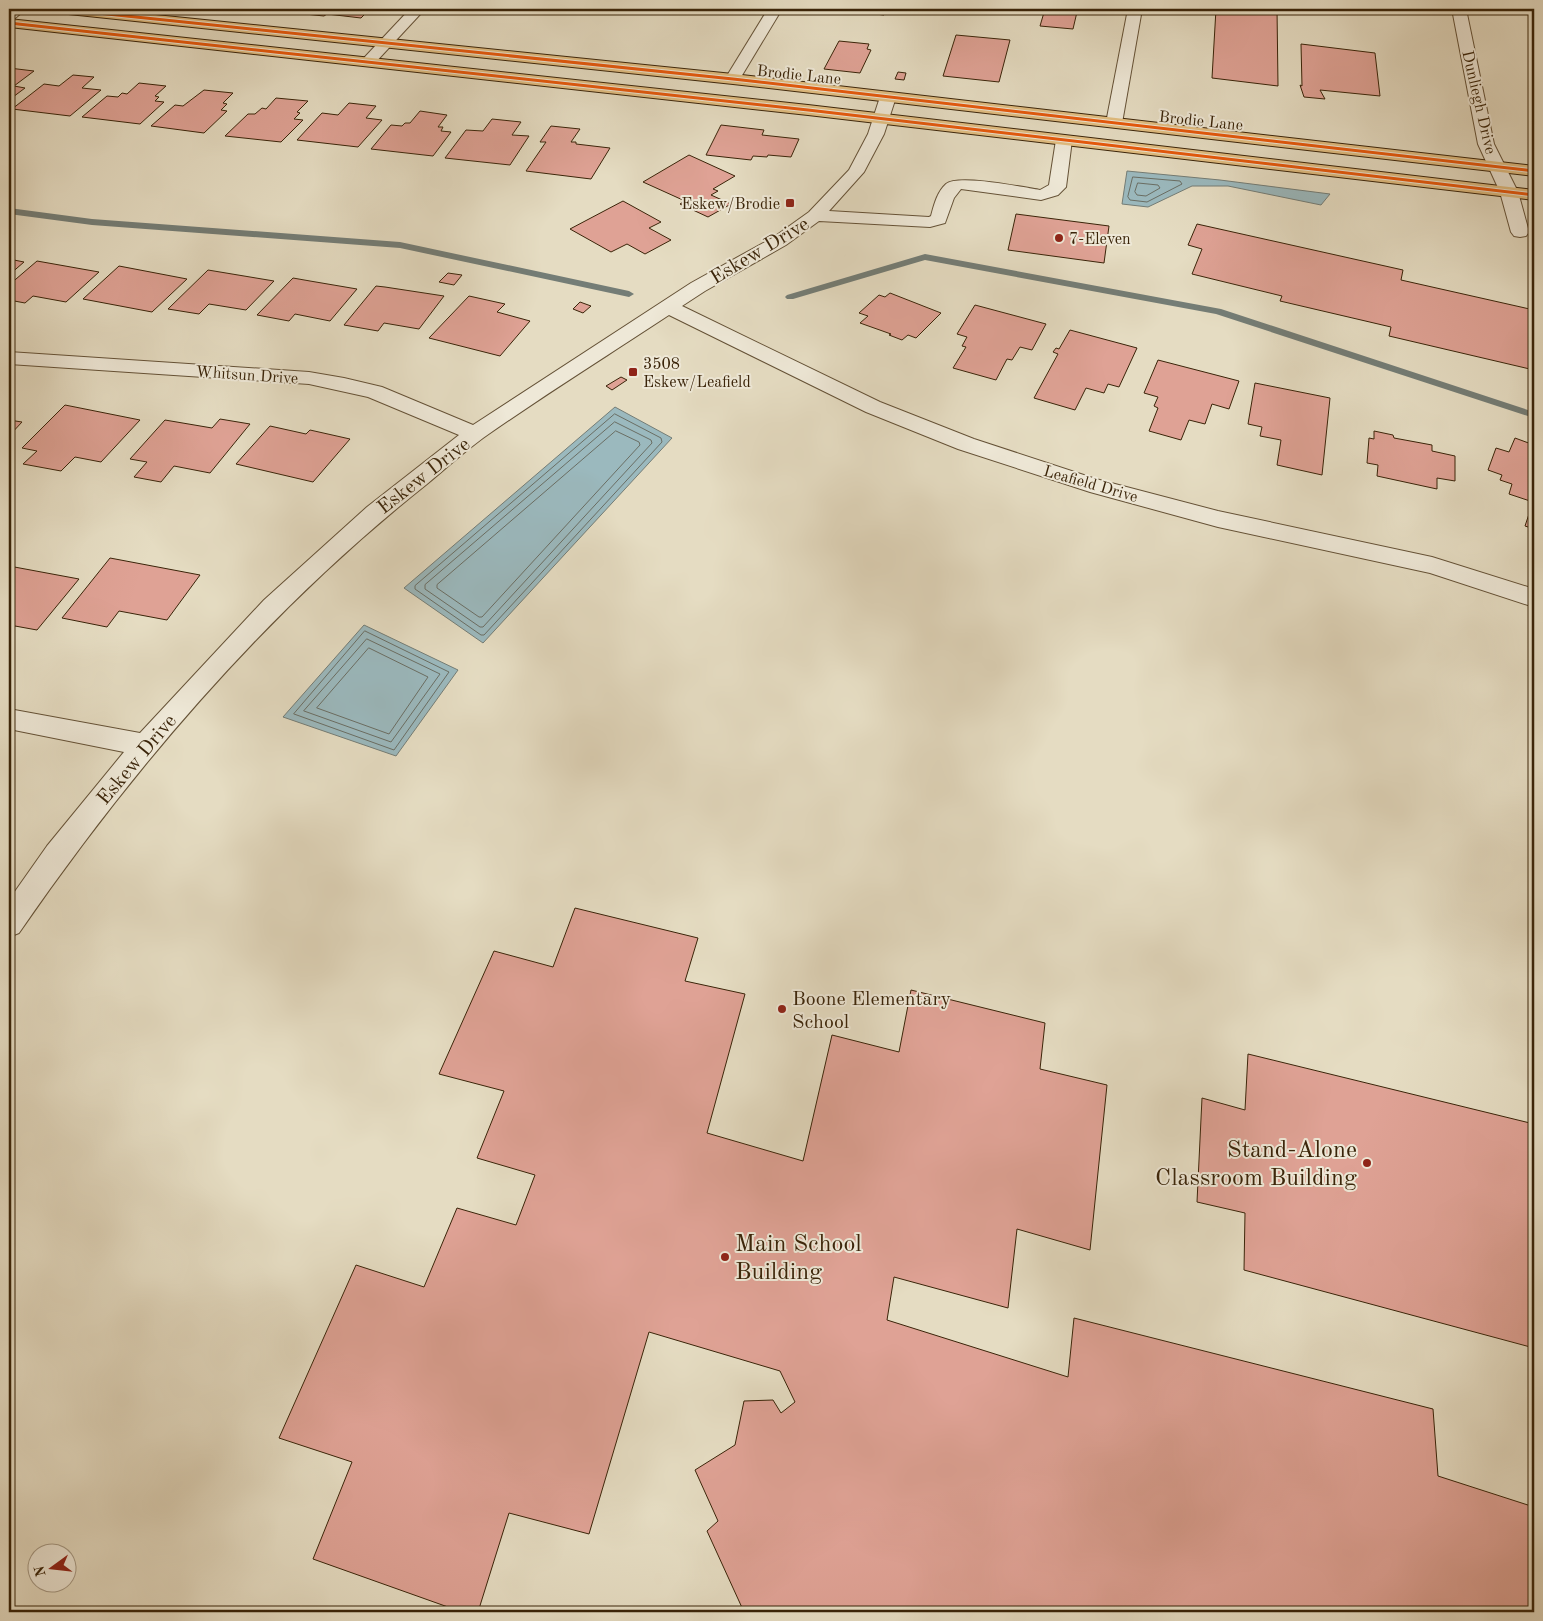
<svg xmlns="http://www.w3.org/2000/svg" width="1543" height="1621" font-family="'Old Standard TT',serif">
<rect width="100%" height="100%" fill="#e5dcc2"/>
<filter id="stains"><feTurbulence type="fractalNoise" baseFrequency=".004" numOctaves="4"/><feColorMatrix values="0 0 0 0 .2 0 0 0 0 .09 0 0 0 0 .02 0 0 0 .5 -.17"/></filter>
<radialGradient id="worn" r=".72"><stop offset=".6" stop-color="#630" stop-opacity="0"/><stop offset="1" stop-color="#630" stop-opacity=".3"/></radialGradient>
<g fill="#9bb9be" stroke="#747d76">
<polygon points="1127,171 1220,180 1330,194 1321,205 1228,186 1192,186 1148,207 1122,204"/>
<polygon points="615,407 672,438 483,643 404,588"/>
<polygon points="364,625 458,670 396,756 283,717"/>
</g>
<g fill="none" stroke-linecap="round" stroke-linejoin="round">
<g stroke="#6a6e64" stroke-width="1">
<polygon points="1133,177 1180,181 1182,184 1147,202 1130,200 1128,197"/>
<polygon points="1138,183 1158,185 1160,188 1146,196 1137,195 1135,192"/>
<polygon points="615,414 661,438 662,442 484,635 481,635 415,589 415,586"/>
<polygon points="615,422 651,440 652,443 483,627 480,627 425,589 425,585"/>
<polygon points="616,431 639,442 640,445 482,617 479,617 437,588 437,585"/>
<polygon points="365,631 449,672 394,750 294,714"/>
<polygon points="367,639 440,674 391,742 304,711"/>
<polygon points="369,648 428,677 389,734 317,708"/>
</g>
<g fill="#747d76" fill-rule="evenodd">
<polygon points="9,208 92,219 400,242 629,291 634,294 629,297 400,248 92,225 9,214"/>
<polygon points="925,254 1221,309 1534,412 1534,418 1216,314 925,260 793,299 787,299 785,297 787,295"/>
</g>
</g>
<g fill="#dfa295" stroke="#3a2409">
<polygon points="286,9 370,9 361,18 327,14 324,16 295,13 298,10"/>
<polygon points="850,9 887,9 884,15 849,11"/>
<polygon points="1045,9 1077,12 1073,29 1040,26"/>
<polygon points="1216,9 1277,9 1278,86 1212,78"/>
<polygon points="956,35 1010,40 999,82 943,76"/>
<polygon points="839,41 869,44 867,49 871,50 860,73 824,69"/>
<polygon points="1301,44 1375,53 1380,96 1320,90 1325,99 1304,97 1300,85 1302,86"/>
<polygon points="9,68 34,71 14,86 25,88 9,100"/>
<polygon points="898,72 906,73 904,80 895,79"/>
<polygon points="73,75 94,77 82,88 101,90 70,116 12,109 44,84 59,86"/>
<polygon points="139,83 166,86 155,96 159,97 155,101 164,102 140,124 82,117 107,96 118,97 122,93 127,94"/>
<polygon points="204,90 233,93 223,103 227,104 221,110 227,111 204,133 151,126 175,105 183,106"/>
<polygon points="276,98 308,101 297,112 300,113 294,119 303,120 281,142 225,136 248,114 255,114 262,108 266,109"/>
<polygon points="349,103 376,106 366,118 382,120 358,147 297,140 322,113 338,115"/>
<polygon points="420,111 447,115 438,127 443,127 441,131 451,132 433,156 371,149 391,125 402,126 405,123 410,123"/>
<polygon points="492,119 521,122 512,135 529,136 510,165 445,158 466,130 483,131"/>
<polygon points="721,125 764,130 762,135 799,139 791,157 768,155 767,157 753,156 751,160 706,155"/>
<polygon points="551,126 580,129 571,142 576,142 576,144 610,148 591,179 526,171 546,142 540,142"/>
<polygon points="689,155 735,176 713,189 718,191 711,195 731,204 708,217 680,204 685,201 643,182"/>
<polygon points="623,201 661,222 649,228 671,240 645,254 627,244 611,252 570,229"/>
<polygon points="1016,214 1109,226 1104,263 1008,250"/>
<polygon points="1197,224 1403,270 1401,280 1534,310 1534,370 1389,336 1391,327 1280,301 1282,296 1192,274 1202,249 1188,245"/>
<polygon points="9,259 24,262 9,275"/>
<polygon points="37,261 99,272 66,302 33,296 25,303 9,300 9,285"/>
<polygon points="119,266 187,279 152,312 83,299"/>
<polygon points="208,270 274,281 246,310 209,304 199,314 168,309"/>
<polygon points="448,273 462,275 454,285 439,282"/>
<polygon points="293,278 310,281 357,289 330,321 295,314 289,321 257,315"/>
<polygon points="376,286 385,287 444,296 419,329 384,323 378,331 344,325"/>
<polygon points="890,293 941,313 916,338 908,335 902,340 889,335 891,334 860,323 868,316 859,313 879,295 885,297"/>
<polygon points="469,296 505,304 497,312 530,321 500,356 429,338"/>
<polygon points="580,302 591,306 583,313 573,309"/>
<polygon points="975,305 1046,324 1032,350 1020,347 1012,360 1007,359 996,380 953,368 966,347 962,346 967,337 957,334"/>
<polygon points="1070,330 1137,348 1119,387 1108,384 1104,393 1086,388 1075,410 1034,398 1058,354 1053,352 1056,348 1059,349"/>
<polygon points="1158,360 1239,381 1229,409 1212,404 1205,424 1189,420 1181,440 1149,431 1158,408 1154,406 1158,397 1144,393"/>
<polygon points="621,377 627,380 612,390 606,386"/>
<polygon points="1255,383 1330,398 1322,475 1277,465 1281,440 1260,436 1262,427 1248,424"/>
<polygon points="65,405 140,420 101,462 75,457 61,471 23,464 37,451 22,448"/>
<polygon points="220,419 250,424 210,473 174,466 161,482 134,477 147,462 130,459 165,420 212,428"/>
<polygon points="9,420 22,422 9,436"/>
<polygon points="270,426 306,434 310,430 350,439 313,482 236,464"/>
<polygon points="1374,431 1393,435 1394,438 1432,445 1432,451 1455,456 1455,481 1437,478 1437,489 1377,476 1378,465 1367,463 1369,438 1374,439"/>
<polygon points="1515,438 1534,445 1534,529 1525,526 1533,502 1509,494 1512,484 1500,480 1502,475 1488,470 1496,448 1509,452"/>
<polygon points="110,558 200,575 167,620 119,611 107,627 62,618"/>
<polygon points="9,566 79,579 37,630 15,626 12,630 9,629"/>
<polygon points="575,908 698,938 685,981 745,994 707,1133 803,1161 832,1035 899,1052 911,990 1045,1023 1040,1069 1107,1085 1090,1250 1017,1229 1008,1308 894,1277 887,1320 1068,1377 1074,1318 1433,1409 1438,1476 1534,1507 1534,1612 744,1612 707,1531 718,1521 695,1470 735,1445 744,1401 773,1400 781,1413 795,1402 780,1371 649,1332 589,1534 509,1513 478,1612 462,1612 313,1559 352,1462 279,1438 356,1265 424,1287 457,1208 516,1225 535,1175 477,1158 504,1091 439,1074 494,951 553,967"/>
<polygon points="1248,1054 1534,1124 1534,1348 1244,1270 1245,1213 1197,1202 1202,1098 1245,1110"/>
</g>
<g fill="none" stroke-linecap="round" stroke-linejoin="round">
<defs>
<g id="minor">
<polygon points="10,9 26,9 14,19 9,20"/>
<polygon points="410,9 425,9 373,65 363,65 361,62 363,59"/>
<polygon points="768,9 782,9 738,82 728,82 725,79"/>
<polygon points="1128,9 1142,9 1122,123 1120,126 1108,126 1106,123"/>
<polygon points="1452,9 1466,9 1494,144 1518,192 1529,232 1526,236 1520,237 1514,236 1511,232 1500,192 1478,144"/>
<path d="M888 92 893 94 896 97 884 134 864 172 829 211 929 217 931 216C934 205 937 192 946 184 958 174 1022 187 1040 190L1049 185 1056 140 1058 137H1070L1072 140 1066 187 1058 195 1041 200 961 189 954 198 945 223 930 227 819 221 786 245 705 291 682 306 880 402 974 439 1096 479 1218 511 1432 557 1534 589V607L1430 573 1218 527 1090 492 958 449 866 412 669 315C607 356 544 395 483 438 464 452 445 469 427 484 268 610 134 766 19 933L9 937V900L47 846 124 752 9 729V709L140 733 264 600 367 507 459 435 368 397 309 384 9 364V352L309 372 344 378 382 387 473 425 691 283 774 237 809 212 849 170 868 134 880 97 883 94Z"/>
</g>
<g id="major">
<polygon points="52,9 97,9 733,74 1534,166 1534,176 733,84 59,13"/>
<polygon points="9,19 808,105 1534,190 1534,200 808,115 9,27"/>
</g>
</defs>
<use href="#minor" stroke="#655237" stroke-width="2"/>
<use href="#major" stroke="#3a2409" stroke-width="2"/>
<use href="#minor" fill="#eee8d7" fill-rule="evenodd"/>
<use href="#major" fill="#e2be81" fill-rule="evenodd"/>
<defs>
<g id="cycleway">
<polyline points="59,9 733,79 1534,171"/>
<polyline points="9,23 808,110 1534,195"/>
</g>
</defs>
<use href="#cycleway" stroke="#eee8d7" stroke-width="5"/>
<use href="#cycleway" stroke="#e8590c" stroke-width="3"/>
</g>
<g fill="#8f2418" stroke="#eee8d7" stroke-width="2">
<rect x="785" y="198" width="10" height="10" rx="2.5"/>
<circle cx="1059" cy="238" r="5"/>
<rect x="628" y="367" width="10" height="10" rx="2.5"/>
<circle cx="782" cy="1009" r="5"/>
<circle cx="1367" cy="1163" r="5"/>
<circle cx="725" cy="1257" r="5"/>
</g>
<g text-anchor="middle" stroke-width="4" stroke-linejoin="round" paint-order="stroke">
<g font-size="16" fill="#3a2409" stroke="#eee8d7">
<text transform="translate(799 74) rotate(6)" y="6">Brodie Lane</text>
<text transform="translate(1480 102) rotate(77)" y="6">Dunliegh Drive</text>
<text transform="translate(1201 120) rotate(6)" y="6">Brodie Lane</text>
<text transform="translate(247 374) rotate(4)" y="6">Whitsun Drive</text>
<text transform="translate(1091 483) rotate(16)" y="6">Leafield Drive</text>
</g>
<g font-size="16" fill="#3a2409" stroke="#eee8d7" text-anchor="start">
<text x="780" y="209" text-anchor="end">Eskew/Brodie</text>
<text x="1069" y="244">7-Eleven</text>
<text x="643" y="369">3508<tspan x="643" dy="18">Eskew/Leafield</tspan></text>
</g>
<g font-size="20" fill="#3a2409" stroke="#eee8d7">
<text transform="translate(759 250) rotate(-31)" y="7">Eskew Drive</text>
<text transform="translate(423 475) rotate(-38)" y="7">Eskew Drive</text>
<text transform="translate(136 759) rotate(-50)" y="7">Eskew Drive</text>
</g>
<g font-size="20" fill="#3a2409" stroke="#eee8d7" text-anchor="start">
<text x="792" y="1005">Boone Elementary<tspan x="792" dy="23">School</tspan></text>
</g>
<g font-size="24" fill="#3a2409" stroke="#eee8d7" text-anchor="end">
<text x="1357" y="1157">Stand-Alone<tspan x="1357" dy="28">Classroom Building</tspan></text>
<text x="735" y="1251" text-anchor="start">Main School<tspan x="735" dy="28">Building</tspan></text>
</g>
</g>
<rect width="1543" height="1621" fill="none" stroke="#e5dcc2" stroke-width="30"/>
<rect x="10" y="10" width="1523" height="1601" fill="none" stroke="#3a2409" stroke-width="2.5"/>
<rect x="15" y="15" width="1513" height="1591" fill="none" stroke="#3a2409"/>
<g transform="translate(52 1568) rotate(255)"><circle r="24" fill="#eee8d7" stroke="#a69a85"/>
<path d="M0-4L9 19L0 12L-9 19Z" fill="#8f2418"/>
<text y="-8" font-size="14" font-weight="bold" text-anchor="middle" fill="#3a2409">N</text>
</g>
<rect width="100%" height="100%" filter="url(#stains)"/>
<rect width="100%" height="100%" fill="url(#worn)"/>
</svg>
